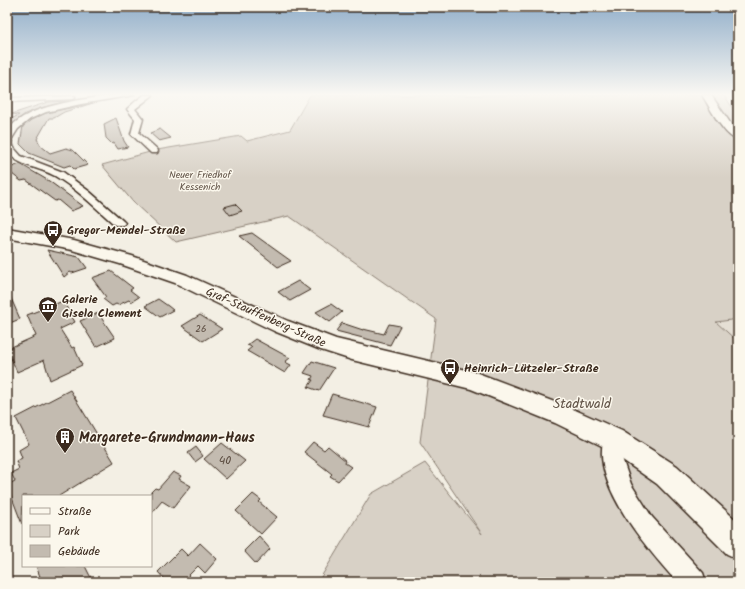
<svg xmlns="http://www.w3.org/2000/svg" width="745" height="589" font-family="Kalam,sans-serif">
<rect width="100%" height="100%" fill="#f3efe4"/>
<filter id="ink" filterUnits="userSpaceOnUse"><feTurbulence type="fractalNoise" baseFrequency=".025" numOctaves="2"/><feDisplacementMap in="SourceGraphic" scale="8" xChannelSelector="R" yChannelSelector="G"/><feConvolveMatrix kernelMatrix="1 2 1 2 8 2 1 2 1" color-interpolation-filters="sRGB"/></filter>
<g filter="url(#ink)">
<polygon fill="#e5dfd4" points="738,319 738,342 716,322"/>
<polygon fill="#d8d1c6" stroke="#8a7e72" points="310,95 724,95 738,116 738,319 716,322 738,342 738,582 318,582 371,494 425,463 482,534 420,442 436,319 289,216 176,242 133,202 102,165 157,150 241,136 247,141 290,130"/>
<g fill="#c3bbb0" stroke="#3b2a1e">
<polygon points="68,101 40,108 25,114 12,124 7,124 7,121 19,115 12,114 48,102"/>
<polygon points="93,103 64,112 54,118 49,118 37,139 41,146 50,153 66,148 73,150 88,165 74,169 70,165 64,167 29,153 20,144 23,126 31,120 46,113"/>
<polygon points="116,118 124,141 128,147 118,149 114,143 112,144 106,138 104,124"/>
<polygon points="160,129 171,138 159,141 150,133"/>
<polygon points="20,164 49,181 83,206 71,211 58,200 55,201 26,180 21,181 7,170 7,169"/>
<polygon points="235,204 242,211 230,215 224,207"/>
<polygon points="252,233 277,251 291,261 278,267 239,236"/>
<polygon points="47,250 79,257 87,268 72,273 70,272 64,277"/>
<polygon points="111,271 133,288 130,290 139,297 131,302 129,300 118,305 116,304 112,306 103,299 106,297 92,278"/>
<polygon points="298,281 310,290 290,301 278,292"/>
<polygon points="7,289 20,319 7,324"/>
<polygon points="158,299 168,306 173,310 160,317 145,306"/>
<polygon points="63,301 75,322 60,329 72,348 74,347 82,365 50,380 44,360 17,372 7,349 36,336 27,315"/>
<polygon points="331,304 342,312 330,322 316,312"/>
<polygon points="98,313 115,338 96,347 80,321"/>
<polygon points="200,315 222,329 203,341 182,326"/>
<polygon points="342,323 363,330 363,329 384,334 389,324 400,326 390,345 336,331"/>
<polygon points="255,339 290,358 285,362 291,365 285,373 247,351 252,347 247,345"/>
<polygon points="312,361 334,368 319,391 308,387 313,380 311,380 313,376 304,373"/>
<polygon points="70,390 114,462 59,496 23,496 22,524 7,485 15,481 11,473 19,469 16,461 22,458 19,450 29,444 16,418"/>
<polygon points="332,394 377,407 369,427 323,415"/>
<polygon points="313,442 324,450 328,446 346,461 345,463 351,467 338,481 330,476 332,474 304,452"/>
<polygon points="222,443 245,461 226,479 204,459"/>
<polygon points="196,447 203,456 195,462 188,453"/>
<polygon points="173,472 181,476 179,479 191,486 173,508 162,501 151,514 151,492 155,488 158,489"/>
<polygon points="253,494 261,500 259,502 277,517 261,534 236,511"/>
<polygon points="259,536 270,549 256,564 244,551"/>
<polygon points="200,543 217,559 205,573 198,566 182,582 167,582 158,572 181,549 188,556"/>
<polygon points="36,566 85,566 93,582 42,582"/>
</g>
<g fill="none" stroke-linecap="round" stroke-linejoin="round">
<defs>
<g id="street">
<path d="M114 95H134L81 104 46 112 30 119 18 129 11 140 14 148 21 156 63 172 90 192 123 221 125 223 123 225H115C96 208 77 189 55 176 40 167 18 167 7 151 7 145 6 137 8 132 21 105 87 99 114 95Z"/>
<polygon points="144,95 153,95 135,109 143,119 139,133 157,149 158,151 157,153 151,153 131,134 135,119 127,109 136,101"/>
<polygon points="75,96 75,98 73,99 7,102 7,98"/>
<path d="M613 431 620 433 623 439 622 458 631 484 652 517 703 573 706 582H677C649 551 585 478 606 433Z"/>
</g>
<g id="secondary">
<path d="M702 95H711L733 127 738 131V140C724 137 710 107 702 95Z"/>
<polygon points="7,228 74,240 132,256 187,275 288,321 336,339 475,372 573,409 622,431 677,466 738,522 738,559 727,554 657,484 604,447 555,423 471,389 352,360 321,350 274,331 175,283 120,264 72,250 7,238"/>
</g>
</defs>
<use href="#street" stroke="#3b2a1e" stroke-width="3"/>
<use href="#secondary" stroke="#3b2a1e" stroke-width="3"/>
<use href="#street" fill="#fbf7ec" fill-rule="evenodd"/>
<use href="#secondary" fill="#fbf7ec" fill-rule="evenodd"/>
</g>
</g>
<linearGradient id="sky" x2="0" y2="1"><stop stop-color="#91aec9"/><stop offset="0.53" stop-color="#faf8f3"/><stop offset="1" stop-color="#faf8f3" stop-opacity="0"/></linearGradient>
<rect width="745" height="178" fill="url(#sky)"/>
<defs>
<symbol id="bus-pin" viewBox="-11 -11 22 30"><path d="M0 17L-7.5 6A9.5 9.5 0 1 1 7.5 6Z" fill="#3b2a1e" stroke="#fbf7ec"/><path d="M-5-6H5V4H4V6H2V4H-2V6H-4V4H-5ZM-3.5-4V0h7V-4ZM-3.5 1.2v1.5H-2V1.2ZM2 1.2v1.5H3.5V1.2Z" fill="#fff"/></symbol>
<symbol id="museum-pin" viewBox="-11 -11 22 30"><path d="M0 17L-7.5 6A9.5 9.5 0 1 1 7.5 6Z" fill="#3b2a1e" stroke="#fbf7ec"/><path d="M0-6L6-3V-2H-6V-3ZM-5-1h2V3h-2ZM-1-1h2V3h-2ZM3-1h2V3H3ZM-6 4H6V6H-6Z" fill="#fff"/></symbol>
<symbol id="building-pin" viewBox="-11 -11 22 30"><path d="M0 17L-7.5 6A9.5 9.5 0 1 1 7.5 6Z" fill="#3b2a1e" stroke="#fbf7ec"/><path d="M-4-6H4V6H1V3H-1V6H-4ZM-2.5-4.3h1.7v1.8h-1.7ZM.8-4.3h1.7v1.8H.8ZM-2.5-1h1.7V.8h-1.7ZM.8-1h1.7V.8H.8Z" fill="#fff"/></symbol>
</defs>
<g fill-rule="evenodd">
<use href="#bus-pin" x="42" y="219" width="22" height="30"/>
<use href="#museum-pin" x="37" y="295" width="22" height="30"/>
<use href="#bus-pin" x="439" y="357" width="22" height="30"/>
<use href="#building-pin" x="54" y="426" width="22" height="30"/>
</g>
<g text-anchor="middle" stroke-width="3" stroke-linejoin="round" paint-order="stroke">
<g font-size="10" fill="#625448" stroke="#fbf7ec">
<text x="200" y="178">Neuer Friedhof<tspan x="200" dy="12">Kessenich</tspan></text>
</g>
<g font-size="10" fill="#5d4e42">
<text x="201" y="332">26</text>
</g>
<g font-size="12" font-weight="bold" fill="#3b2a1e" stroke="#fbf7ec" text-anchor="start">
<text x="67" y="234">Gregor-Mendel-Straße</text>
<text x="62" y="303">Galerie<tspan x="62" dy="14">Gisela Clement</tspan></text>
<text x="464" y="372">Heinrich-Lützeler-Straße</text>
</g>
<g font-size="12" fill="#3b2a1e" stroke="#fbf7ec">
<text transform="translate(266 317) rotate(24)" y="4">Graf-Stauffenberg-Straße</text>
</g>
<g font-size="12" fill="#5d4e42">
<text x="225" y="464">40</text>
</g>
<g font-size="14" fill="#625448" stroke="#fbf7ec">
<text x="582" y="408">Stadtwald</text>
</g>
<g font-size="14" font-weight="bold" fill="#3b2a1e" stroke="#fbf7ec" text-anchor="start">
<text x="79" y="442">Margarete-Grundmann-Haus</text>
</g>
</g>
<rect width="745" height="589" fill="none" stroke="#fbf7ec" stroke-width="24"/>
<rect x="12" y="12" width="721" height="565" fill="none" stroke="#3b2a1e" stroke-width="1.5" filter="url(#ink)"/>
<rect x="22" y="495" width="130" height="72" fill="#fbf7ec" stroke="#aea59a"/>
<rect x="30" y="508" width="20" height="6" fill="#fbf7ec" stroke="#aea59a"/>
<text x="58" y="515" font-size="12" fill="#3b2a1e">Straße</text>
<rect x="30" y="525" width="20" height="12" fill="#d8d1c6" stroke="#aea59a"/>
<text x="58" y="535" font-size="12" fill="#3b2a1e">Park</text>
<rect x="30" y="545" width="20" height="12" fill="#c3bbb0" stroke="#aea59a"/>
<text x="58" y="555" font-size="12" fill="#3b2a1e">Gebäude</text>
</svg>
